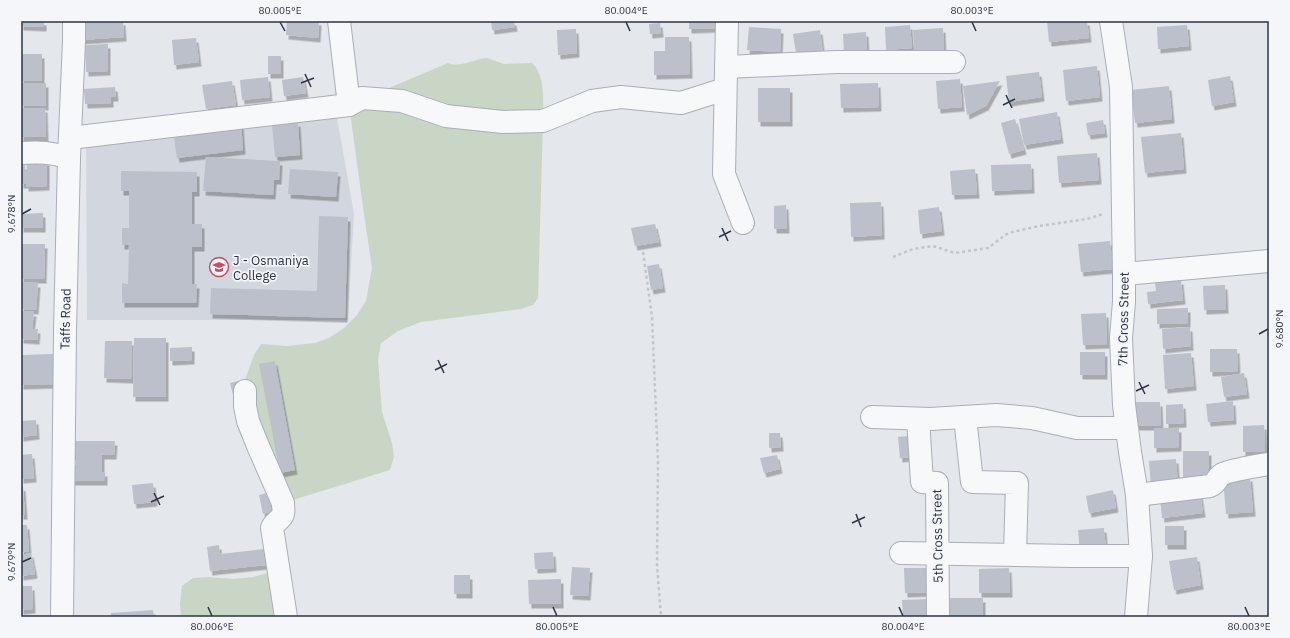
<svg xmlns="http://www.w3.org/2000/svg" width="1290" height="638" font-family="'IBM Plex Sans',sans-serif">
<defs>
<filter id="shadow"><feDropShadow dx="2.5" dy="4.5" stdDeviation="0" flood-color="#0004"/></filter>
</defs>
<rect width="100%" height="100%" fill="#e4e7ec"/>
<polygon fill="#d2d6de" points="336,112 354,214 348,320 87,320 86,139"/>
<g fill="#c9d6c5">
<path d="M487 58 504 64 532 63C546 75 543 105 543 121L538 298 533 305 521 309 421 322 398 331 381 343 378 360 382 412 392 443 394 457 390 470 283 503 245 406V380L254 355 261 344 288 346 315 343 329 338 344 328 357 315 366 301 372 268 364 214 349 105 448 63C460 68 474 59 487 58Z"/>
<polygon points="279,570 286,617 181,617 180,604 182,586 193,578 209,577 233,579 253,577"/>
</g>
<g fill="#bbc0ca" filter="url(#shadow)">
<polygon points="21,21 44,21 44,27 21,26"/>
<polygon points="80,21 123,21 124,37 81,40"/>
<polygon points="287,21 319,21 318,38 286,35"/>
<polygon points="491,21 514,21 515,27 492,30"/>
<polygon points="689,21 717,21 717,28 689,29"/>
<polygon points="1047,21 1087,21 1089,38 1049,42"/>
<polygon points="660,23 661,33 650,34 649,24"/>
<polygon points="910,25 912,48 886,50 885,27"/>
<polygon points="1187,25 1189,46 1158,49 1157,27"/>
<polygon points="749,27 781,29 780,52 747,50"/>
<polygon points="943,28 944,54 915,62 913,30"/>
<polygon points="576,29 577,53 558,55 557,30"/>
<polygon points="820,30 823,55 797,59 793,34"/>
<polygon points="866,32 867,50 844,52 843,34"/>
<polygon points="665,37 689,37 690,74 654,75 654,51 665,51"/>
<polygon points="196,38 199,62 174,65 172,40"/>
<polygon points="108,44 108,71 86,72 85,45"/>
<rect x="21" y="54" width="21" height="27"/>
<rect x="268" y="56" width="13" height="18"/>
<polygon points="1097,66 1100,97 1066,101 1063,70"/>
<polygon points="1039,72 1042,97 1009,102 1006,76"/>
<polygon points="1230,76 1234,102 1212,106 1208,80"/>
<polygon points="268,77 270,97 242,100 240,80"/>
<polygon points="303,77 306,93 284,96 282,80"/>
<polygon points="960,79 962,107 938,109 936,81"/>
<polygon points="232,81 236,105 206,109 202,85"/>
<polygon points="1000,81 986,106 967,115 963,86"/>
<rect x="21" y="83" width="25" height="23"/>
<polygon points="878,83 879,107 841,108 840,84"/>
<polygon points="1169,86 1172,119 1135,123 1131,90"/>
<polygon points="115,87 116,97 111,97 111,103 85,104 84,89"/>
<rect x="758" y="88" width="32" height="34"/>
<polygon points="21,108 45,108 46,137 21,137"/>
<polygon points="1057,112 1061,139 1024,145 1019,119"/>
<polygon points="1015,119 1024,150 1009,154 1001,123"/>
<polygon points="1103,120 1105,133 1088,135 1086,123"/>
<polygon points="298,122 300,155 275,157 272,125"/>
<polygon points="241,123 243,150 177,158 173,131"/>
<polygon points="1181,133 1184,169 1145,173 1141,137"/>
<polygon points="1097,153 1099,180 1059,183 1057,156"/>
<polygon points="206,157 280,161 279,180 274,180 273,195 203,191"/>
<polygon points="27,161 47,161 47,186 26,187"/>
<polygon points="1031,164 1032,189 992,191 991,165"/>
<polygon points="21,165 25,165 26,184 21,184"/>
<polygon points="290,169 338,172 336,197 288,194"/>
<polygon points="975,169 977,194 952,195 950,171"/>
<polygon points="121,171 197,172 197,192 192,192 192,224 202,224 202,247 192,247 192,284 197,284 196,303 122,303 122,283 128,284 129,245 122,245 122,228 129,228 129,191 121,191"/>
<polygon points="881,202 882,235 851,237 850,203"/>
<polygon points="786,205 787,229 774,229 774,206"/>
<polygon points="939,207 942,231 920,234 918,210"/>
<polygon points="43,213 43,228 21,228 21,214"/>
<polygon points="319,216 348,217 345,318 210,314 211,288 317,291"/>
<polygon points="655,224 659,242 635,246 631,228"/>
<polygon points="1110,241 1113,269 1081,272 1078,244"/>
<polygon points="21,244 45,244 44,279 21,279"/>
<polygon points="659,264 663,288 651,290 647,266"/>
<polygon points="1181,280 1183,300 1148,304 1147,292 1156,291 1155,283"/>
<polygon points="21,282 38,283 36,310 21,309"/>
<polygon points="1225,285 1226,309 1204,310 1203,286"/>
<polygon points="1188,308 1188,323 1157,324 1157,309"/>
<polygon points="21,311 34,312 32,329 38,329 37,340 21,339"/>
<polygon points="1106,313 1107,344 1083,345 1081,314"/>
<polygon points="1190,327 1191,346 1163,349 1162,329"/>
<polygon points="134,338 166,338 166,397 133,397"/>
<polygon points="105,341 132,341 131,379 104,378"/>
<polygon points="192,347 192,360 170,361 170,348"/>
<polygon points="1210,349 1237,349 1238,371 1210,372"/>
<rect x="1080" y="352" width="25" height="23"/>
<polygon points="1191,353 1194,386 1165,389 1163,355"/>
<polygon points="53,354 54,384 21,385 21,355"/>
<polygon points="275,361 295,470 280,473 259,364"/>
<polygon points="1244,373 1247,394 1224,397 1221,377"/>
<polygon points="239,381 241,393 233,395 230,383"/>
<polygon points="1233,401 1234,420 1208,422 1206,404"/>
<polygon points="1136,402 1160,402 1161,426 1136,426"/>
<polygon points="1183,404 1184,423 1166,424 1166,405"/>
<polygon points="36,420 37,435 21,437 21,421"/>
<polygon points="1264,425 1265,451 1243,452 1243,426"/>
<polygon points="1154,428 1179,428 1179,447 1154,448"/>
<polygon points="769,433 780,433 781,447 769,448"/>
<polygon points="918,435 920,456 900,458 898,437"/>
<polygon points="65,441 115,441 114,455 102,455 102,472 105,472 105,481 68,481 68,465 76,465 76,455 65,455"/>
<polygon points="1183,451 1209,451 1209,476 1183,477"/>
<polygon points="32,454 34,478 21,479 21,455"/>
<polygon points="777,455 780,469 764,473 760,458"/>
<polygon points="1176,459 1178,486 1151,487 1149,461"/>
<polygon points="1250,477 1253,512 1226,514 1223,479"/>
<polygon points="153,483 155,502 134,504 132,485"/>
<polygon points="23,486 25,515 21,515 21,487"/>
<polygon points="1113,490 1116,508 1089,513 1086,496"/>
<polygon points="275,491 279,510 263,514 259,495"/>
<polygon points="1200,493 1203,513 1162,518 1160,498"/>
<polygon points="21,525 27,525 29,551 21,552"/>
<rect x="1165" y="526" width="19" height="19"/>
<polygon points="1104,528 1106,551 1080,553 1078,530"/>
<polygon points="219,545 220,554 264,549 266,565 210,571 207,547"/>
<polygon points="553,552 554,568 535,569 534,553"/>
<polygon points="31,553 35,574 21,576 21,555"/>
<polygon points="1197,557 1201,585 1174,590 1169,561"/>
<polygon points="572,567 590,568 588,596 570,595"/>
<polygon points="904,568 931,568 931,592 905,593"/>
<polygon points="1009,568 1010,593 979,593 979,569"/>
<rect x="454" y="575" width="16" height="19"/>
<polygon points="561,579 561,604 529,604 528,580"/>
<polygon points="21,586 32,586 33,609 21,610"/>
<rect x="950" y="598" width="33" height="19"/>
<polygon points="931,599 931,617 903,617 902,600"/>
<polygon points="153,610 154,617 111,617 111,613"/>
</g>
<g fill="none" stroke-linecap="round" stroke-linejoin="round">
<defs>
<g id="minor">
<polyline points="727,21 724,174 743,223"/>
<polyline points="1111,21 1121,87 1124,274 1124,302 1121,338 1124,405 1130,452 1137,495 1141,556 1136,617"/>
<polyline points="726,67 837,62 954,62"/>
<polyline points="349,105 362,98 402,101 446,116 503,122 543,121 592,101 621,97 681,103 725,89"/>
<polyline points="70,138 349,105 339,21"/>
<path d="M21 153C39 152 52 152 69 158"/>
<polyline points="1124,274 1269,261"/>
<path d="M245 391V406L248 421 258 446 283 503C283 506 284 511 283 514 281 520 274 522 272 528L286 617"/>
<polyline points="872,417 930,419 996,415 1032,418 1077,428 1126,428"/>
<polyline points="965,417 972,482 1017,483 1015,555"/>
<polyline points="918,419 922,482 937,483 938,617"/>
<path d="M1137 495 1210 486C1217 483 1216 479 1221 475 1226 471 1261 465 1269 464"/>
<polyline points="901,553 1072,556 1141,556"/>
<polyline points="62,617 65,331 69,158 74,41 74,21"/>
</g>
</defs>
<use href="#minor" stroke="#a9aeb7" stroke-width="24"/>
<g stroke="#c2c5cb" stroke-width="2.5" stroke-dasharray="3 3" stroke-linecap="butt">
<polyline points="643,252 652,317 658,461 657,565 661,617"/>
<polyline points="893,257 913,249 933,246 955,253 988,248 1008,233 1039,226 1087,219 1103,214"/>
</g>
<use href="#minor" stroke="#f7f8fa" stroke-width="22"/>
</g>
<path fill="none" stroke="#2b3445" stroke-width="1.5" d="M280 22 285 31M626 22 630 31M972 22 976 31M305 74 311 87M301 83 314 78M1006 95 1012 108M1003 105 1015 99M22 214 31 209M722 228 728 241M719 237 731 231M1259 334 1268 329M438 360 444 373M435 370 447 364M1139 382 1145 394M1136 391 1149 385M154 493 160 505M151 502 164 496M856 514 861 527M852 523 865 517M22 562 31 558M208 607 212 616M553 607 557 616M899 607 903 616M1245 607 1249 616"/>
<defs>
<symbol id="school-ring" viewBox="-11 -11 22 22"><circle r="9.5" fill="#f4f6f9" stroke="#d1495b" stroke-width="1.5"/><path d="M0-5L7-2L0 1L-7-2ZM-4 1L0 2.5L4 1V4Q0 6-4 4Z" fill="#d1495b"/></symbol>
</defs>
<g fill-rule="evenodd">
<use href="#school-ring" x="208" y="256" width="22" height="22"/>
</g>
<g text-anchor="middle" stroke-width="3.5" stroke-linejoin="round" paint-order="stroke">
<g font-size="13" fill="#2b3445" stroke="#f4f6f9" text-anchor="start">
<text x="233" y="265">J - Osmaniya<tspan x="233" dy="15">College</tspan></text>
</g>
<g font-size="13" fill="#2b3445" stroke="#f4f6f9">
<text transform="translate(65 319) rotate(-89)" y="5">Taffs Road</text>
<text transform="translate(1123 319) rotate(-89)" y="5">7th Cross Street</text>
<text transform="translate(937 536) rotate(-91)" y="5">5th Cross Street</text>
</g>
</g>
<rect width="1290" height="638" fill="none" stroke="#f4f6f9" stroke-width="44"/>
<rect x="22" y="22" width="1246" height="594" fill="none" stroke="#2b3445" stroke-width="1.5"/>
<g font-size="10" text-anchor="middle" fill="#2b3445">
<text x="280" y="14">80.005°E</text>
<text x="626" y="14">80.004°E</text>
<text x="972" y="14">80.003°E</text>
<text transform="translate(11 214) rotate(-90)" y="4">9.678°N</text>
<text transform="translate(1279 329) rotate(-90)" y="4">9.680°N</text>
<text transform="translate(11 562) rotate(-90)" y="4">9.679°N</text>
<text x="212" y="630">80.006°E</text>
<text x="557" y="630">80.005°E</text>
<text x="903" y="630">80.004°E</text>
<text x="1249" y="630">80.003°E</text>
</g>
</svg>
